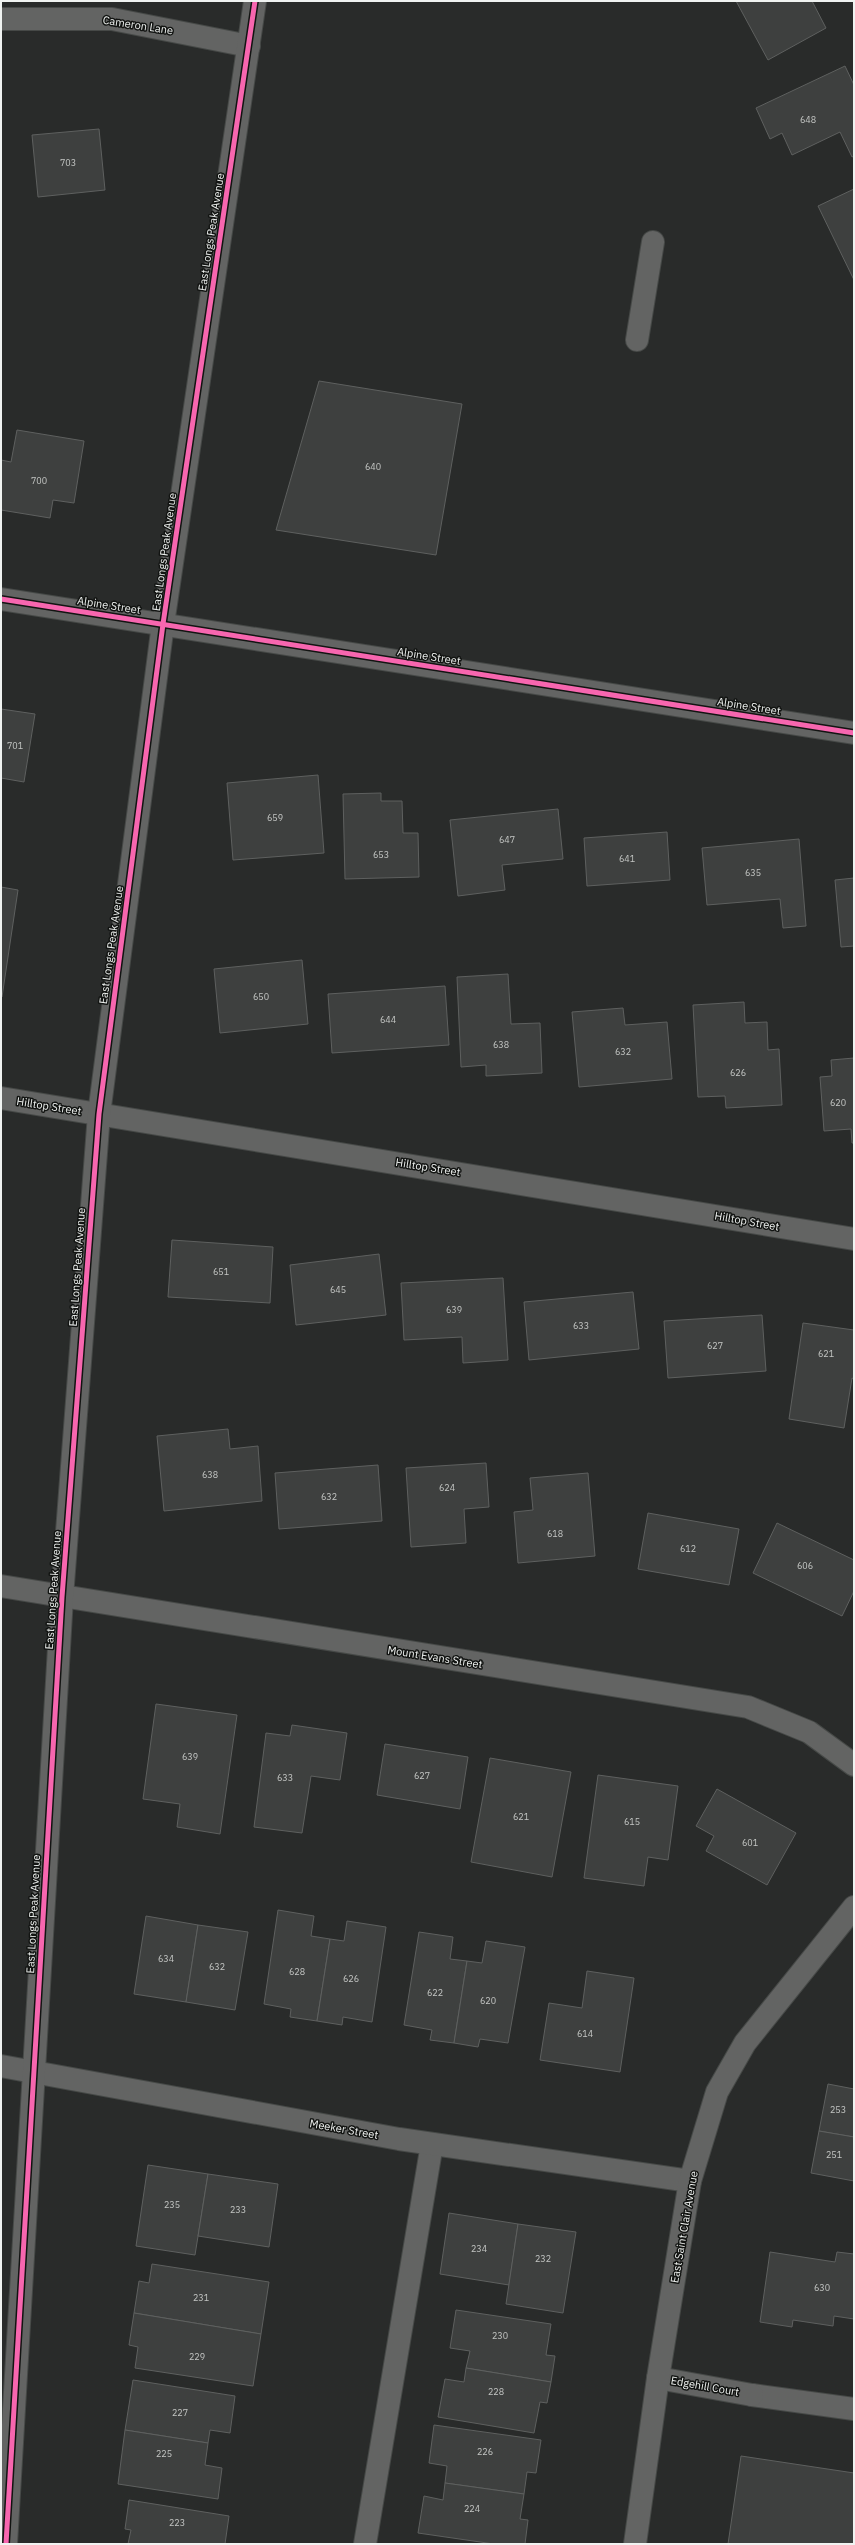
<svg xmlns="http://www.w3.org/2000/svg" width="855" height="2545" font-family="'IBM Plex Sans',sans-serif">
<rect width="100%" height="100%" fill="#292b2a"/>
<g fill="#3e403f" stroke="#5e605f">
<polygon points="736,1 812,1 826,28 768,60"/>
<polygon points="845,66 854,85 854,156 852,157 840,132 792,155 782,133 770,139 756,108"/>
<polygon points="99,129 105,190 38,197 32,135"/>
<polygon points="854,189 854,280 818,206"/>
<polygon points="319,381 462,404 436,555 276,530"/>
<polygon points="17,430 84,441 74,503 53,500 50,518 1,510 1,460 11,462"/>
<polygon points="1,709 35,714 24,782 1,778"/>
<polygon points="318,775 324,853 233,860 227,783"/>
<polygon points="381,793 381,801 402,801 403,833 418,833 419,877 345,879 343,794"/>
<polygon points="558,809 563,859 502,865 505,890 458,896 450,820"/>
<polygon points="667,832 670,880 587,886 584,838"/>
<polygon points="799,839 806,926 783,928 780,899 707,905 702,848"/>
<polygon points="854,878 854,946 841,947 835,880"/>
<polygon points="1,887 18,890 2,997 1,997"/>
<polygon points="302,960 308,1024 220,1033 214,969"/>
<polygon points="508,974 511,1024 540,1023 542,1073 486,1076 486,1065 461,1067 457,977"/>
<polygon points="445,986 449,1045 332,1053 328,994"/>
<polygon points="744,1002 745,1023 767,1022 768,1050 779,1049 782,1105 726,1108 725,1096 698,1097 693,1005"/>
<polygon points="623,1008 625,1025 667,1022 672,1079 579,1087 572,1012"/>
<polygon points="854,1058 854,1143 852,1143 851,1129 824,1131 820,1077 832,1076 831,1060"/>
<polygon points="172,1240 273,1247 270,1303 168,1297"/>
<polygon points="379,1254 386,1315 296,1325 290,1265"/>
<polygon points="503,1278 508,1360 463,1363 462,1337 404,1340 401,1283"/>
<polygon points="633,1292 639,1349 529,1360 524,1302"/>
<polygon points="762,1315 766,1371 668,1378 664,1321"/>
<polygon points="803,1323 854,1330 854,1379 852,1378 844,1428 789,1419"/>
<polygon points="228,1429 230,1449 258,1446 262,1501 164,1511 157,1436"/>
<polygon points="486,1463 489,1507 464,1509 466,1543 411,1547 406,1468"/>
<polygon points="378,1465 382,1521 279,1529 275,1473"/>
<polygon points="588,1473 595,1556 518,1563 514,1512 533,1510 530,1478"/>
<polygon points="648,1513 739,1529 729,1585 638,1569"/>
<polygon points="777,1523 854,1560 854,1591 842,1616 753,1573"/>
<polygon points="156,1704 237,1715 220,1834 177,1827 180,1804 143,1799"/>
<polygon points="292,1725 347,1733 340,1780 311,1776 302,1833 254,1827 266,1733 290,1736"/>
<polygon points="385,1744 468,1757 460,1809 377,1795"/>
<polygon points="490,1758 571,1772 552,1877 471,1862"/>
<polygon points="598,1775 678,1786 668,1860 648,1857 644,1886 584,1878"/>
<polygon points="717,1789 796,1833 767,1885 706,1851 714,1836 696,1826"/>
<polygon points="278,1910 314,1916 311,1936 330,1939 317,2021 290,2017 291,2009 264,2004"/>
<polygon points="146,1916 198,1925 186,2002 134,1994"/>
<polygon points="347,1921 386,1927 372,2022 343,2017 342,2025 317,2021 330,1939 344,1941"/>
<polygon points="198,1925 248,1932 235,2010 186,2002"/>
<polygon points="419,1932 453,1937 450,1959 467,1961 454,2043 430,2040 432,2030 404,2025"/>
<polygon points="486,1941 525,1947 508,2043 480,2039 478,2047 454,2043 467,1961 482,1963"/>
<polygon points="587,1971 634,1978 620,2072 540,2060 549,2003 582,2008"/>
<polygon points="828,2084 854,2089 854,2137 819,2131"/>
<polygon points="819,2131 854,2137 854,2181 811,2173"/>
<polygon points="148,2165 208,2174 195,2255 136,2246"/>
<polygon points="208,2174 278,2184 269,2247 198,2236"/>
<polygon points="449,2213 518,2224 509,2285 440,2274"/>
<polygon points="518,2224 576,2232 563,2313 506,2304"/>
<polygon points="770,2252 835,2262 837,2252 854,2254 854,2319 834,2316 833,2326 793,2320 792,2327 760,2322"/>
<polygon points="152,2264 269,2282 261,2334 134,2313 139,2281 149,2283"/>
<polygon points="456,2310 551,2324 546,2355 555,2356 551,2382 466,2368 470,2351 450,2348"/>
<polygon points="134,2313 261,2334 253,2386 135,2368 138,2347 129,2345"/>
<polygon points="466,2368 551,2382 547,2403 540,2402 534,2433 438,2417 445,2379 464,2382"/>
<polygon points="133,2380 235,2396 230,2433 210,2430 208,2443 125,2430"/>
<polygon points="434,2425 541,2440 536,2473 527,2472 524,2494 445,2483 447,2466 429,2463"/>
<polygon points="125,2430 208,2443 205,2465 222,2468 218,2499 118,2484"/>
<polygon points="741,2456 854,2473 854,2544 728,2544"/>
<polygon points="445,2483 524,2494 520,2519 528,2520 525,2544 494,2544 418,2533 424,2496 443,2500"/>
<polygon points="129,2500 229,2516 225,2544 128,2544 131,2530 125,2529"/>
</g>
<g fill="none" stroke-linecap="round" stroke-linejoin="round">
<defs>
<g id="lane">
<polyline points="637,340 653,242"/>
<polyline points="752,2395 854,2409"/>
<polyline points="365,2544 432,2144"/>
</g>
<g id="street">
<polyline points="1,19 112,19 249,46"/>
<polyline points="163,624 255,1"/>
<polyline points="1,1098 854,1239"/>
<polyline points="1,1586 748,1707 809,1732 854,1765"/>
<polyline points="1,2066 399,2139 690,2181"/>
<polyline points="658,2378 752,2395"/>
<polyline points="635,2544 658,2378 690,2181 717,2092 745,2043 854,1907"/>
</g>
<g id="secondary">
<polyline points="1,599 854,733"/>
<polyline points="6,2544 62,1597 99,1114 163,624"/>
</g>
</defs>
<use href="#lane" stroke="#464947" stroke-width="24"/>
<use href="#street" stroke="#464947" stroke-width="24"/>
<use href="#secondary" stroke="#464947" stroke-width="24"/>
<use href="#lane" stroke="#636463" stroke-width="22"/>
<use href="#street" stroke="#636463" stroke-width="22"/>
<use href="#secondary" stroke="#636463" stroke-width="22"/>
<defs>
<g id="cycleway">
<polyline points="1,599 854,733"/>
<polyline points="6,2544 62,1597 99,1114 163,624 255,1"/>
</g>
</defs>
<use href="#cycleway" stroke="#121412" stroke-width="8"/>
<use href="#cycleway" stroke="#f766af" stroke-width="5"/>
</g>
<g text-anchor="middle" stroke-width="3" stroke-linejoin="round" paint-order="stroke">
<g font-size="9" fill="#c4c6c4">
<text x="808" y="123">648</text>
<text x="68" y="166">703</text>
<text x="373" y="470">640</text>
<text x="39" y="484">700</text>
<text x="15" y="749">701</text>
<text x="275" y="821">659</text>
<text x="507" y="843">647</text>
<text x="381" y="858">653</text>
<text x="627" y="862">641</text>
<text x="753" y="876">635</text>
<text x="261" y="1000">650</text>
<text x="388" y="1023">644</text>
<text x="501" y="1048">638</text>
<text x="623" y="1055">632</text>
<text x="738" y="1076">626</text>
<text x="838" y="1106">620</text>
<text x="221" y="1275">651</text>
<text x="338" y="1293">645</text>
<text x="454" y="1313">639</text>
<text x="581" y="1329">633</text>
<text x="715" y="1349">627</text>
<text x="826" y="1357">621</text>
<text x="210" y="1478">638</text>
<text x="447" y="1491">624</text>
<text x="329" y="1500">632</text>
<text x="555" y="1537">618</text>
<text x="688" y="1552">612</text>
<text x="805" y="1569">606</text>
<text x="190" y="1760">639</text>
<text x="422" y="1779">627</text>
<text x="285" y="1781">633</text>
<text x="521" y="1820">621</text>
<text x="632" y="1825">615</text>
<text x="750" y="1846">601</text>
<text x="166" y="1962">634</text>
<text x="217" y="1970">632</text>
<text x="297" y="1975">628</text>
<text x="351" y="1982">626</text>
<text x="435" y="1996">622</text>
<text x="488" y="2004">620</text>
<text x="585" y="2037">614</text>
<text x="838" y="2113">253</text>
<text x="834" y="2158">251</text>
<text x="172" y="2208">235</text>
<text x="238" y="2213">233</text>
<text x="479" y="2252">234</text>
<text x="543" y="2262">232</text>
<text x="822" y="2291">630</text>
<text x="201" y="2301">231</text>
<text x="500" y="2339">230</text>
<text x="197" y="2360">229</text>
<text x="496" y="2395">228</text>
<text x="180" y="2416">227</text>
<text x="485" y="2455">226</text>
<text x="164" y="2457">225</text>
<text x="472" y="2512">224</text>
<text x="177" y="2526">223</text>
</g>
<g font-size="11" fill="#f0f3f1" stroke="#121412">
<text transform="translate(138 25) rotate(9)" y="4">Cameron Lane</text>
<text transform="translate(211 232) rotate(-81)" y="4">East Longs Peak Avenue</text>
<text transform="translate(164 552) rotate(-82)" y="4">East Longs Peak Avenue</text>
<text transform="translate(109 605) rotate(9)" y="4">Alpine Street</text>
<text transform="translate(429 656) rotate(9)" y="4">Alpine Street</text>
<text transform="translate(749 706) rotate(9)" y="4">Alpine Street</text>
<text transform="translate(111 945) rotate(-82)" y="4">East Longs Peak Avenue</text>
<text transform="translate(49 1106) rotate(9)" y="4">Hilltop Street</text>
<text transform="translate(428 1167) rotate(9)" y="4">Hilltop Street</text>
<text transform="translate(747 1221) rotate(10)" y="4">Hilltop Street</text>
<text transform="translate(77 1267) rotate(-86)" y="4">East Longs Peak Avenue</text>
<text transform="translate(53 1590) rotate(-86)" y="4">East Longs Peak Avenue</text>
<text transform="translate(435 1657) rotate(9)" y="4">Mount Evans Street</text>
<text transform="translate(33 1914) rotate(-87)" y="4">East Longs Peak Avenue</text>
<text transform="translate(344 2129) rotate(10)" y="4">Meeker Street</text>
<text transform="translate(684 2227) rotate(-80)" y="4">East Saint Clair Avenue</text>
<text transform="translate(705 2386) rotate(10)" y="4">Edgehill Court</text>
</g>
</g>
<rect width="855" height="2545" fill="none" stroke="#f0f3f1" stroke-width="4"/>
</svg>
